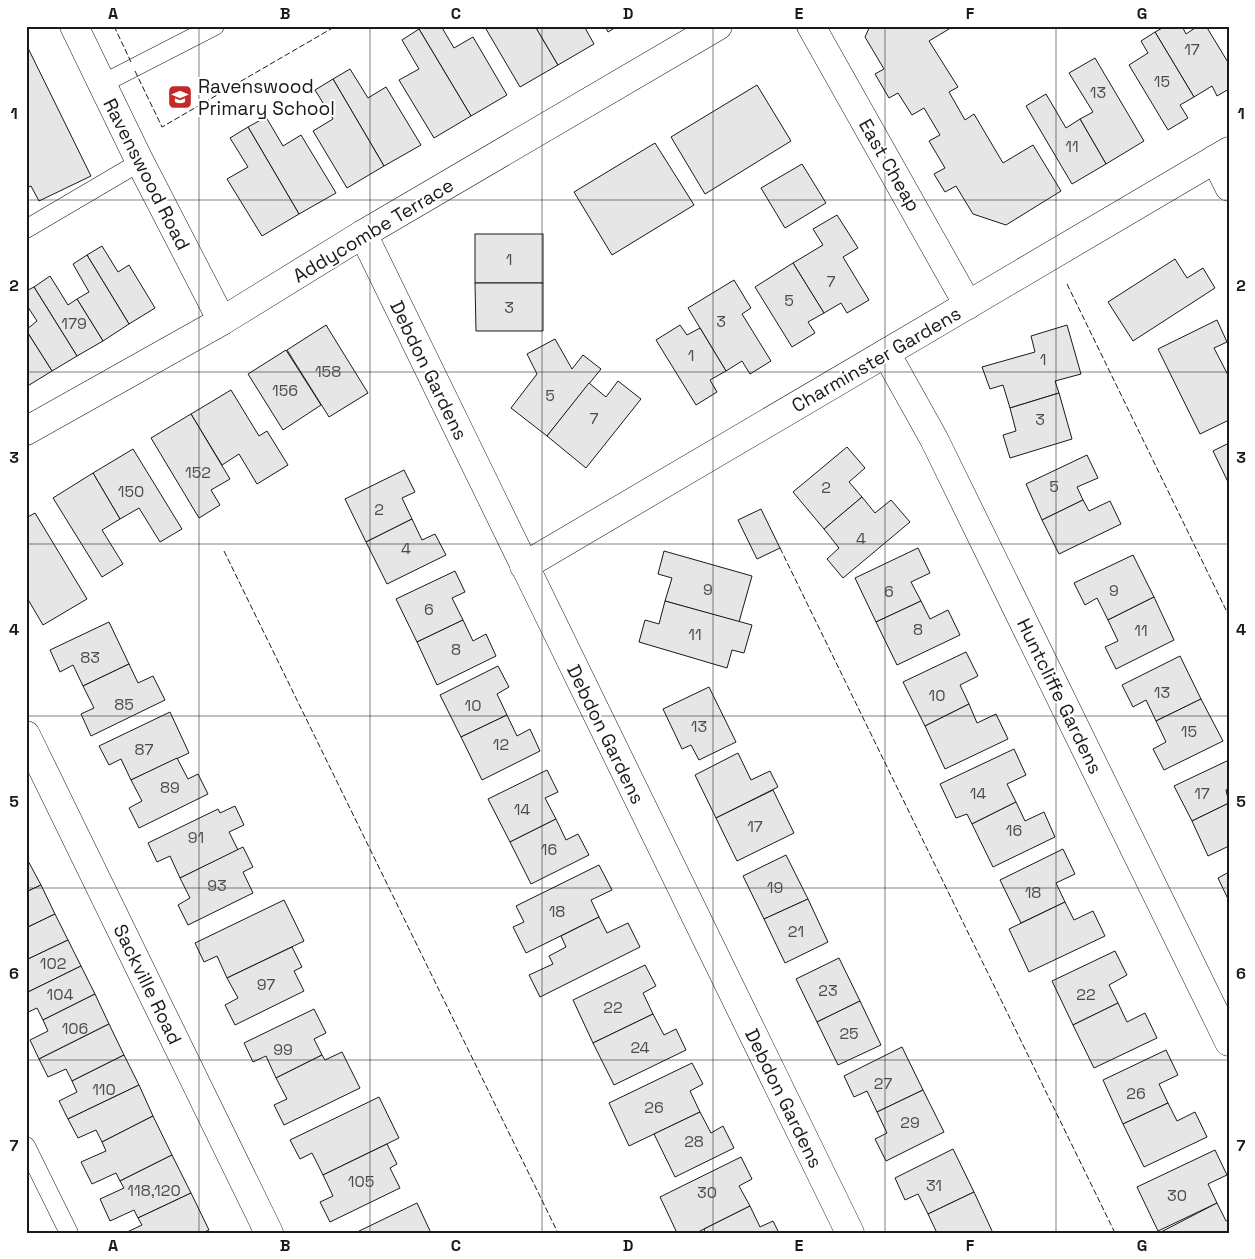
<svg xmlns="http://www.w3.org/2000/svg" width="1255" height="1259" font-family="'Space Grotesk',sans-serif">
<rect width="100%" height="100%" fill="#fff"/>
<g fill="#e6e6e6" stroke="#1a1a1a">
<polygon points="424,26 441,26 454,48 473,37 507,95 471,116 419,29"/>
<polygon points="491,26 535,26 558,65 520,87 486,29"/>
<polygon points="535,26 584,26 594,44 558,65"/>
<polygon points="605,26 618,26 608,32"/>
<polygon points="870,26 954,26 929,41 958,87 949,92 965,120 974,114 1003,163 1033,145 1061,191 1006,225 973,214 956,186 945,192 934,174 945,168 929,141 940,135 924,108 912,115 898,93 889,98 875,74 884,69 865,37"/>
<polygon points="1166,26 1182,26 1186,34 1198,26 1206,26 1229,64 1229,89 1217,96 1212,86 1194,97 1155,32"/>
<polygon points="419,29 471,116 434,138 399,80 419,69 402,40"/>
<polygon points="1155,32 1194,97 1180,105 1188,118 1168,130 1129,65 1148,53 1141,41"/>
<polygon points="26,44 91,176 39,201 31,186 26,188"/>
<polygon points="1095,58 1144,141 1106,164 1080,119 1093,112 1069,73"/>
<polygon points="350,69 368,98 386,87 421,145 384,166 333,79"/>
<polygon points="333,79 384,166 347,188 313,131 333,119 315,90"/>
<polygon points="757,85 791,141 705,194 671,137"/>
<polygon points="1046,94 1066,128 1080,119 1106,164 1072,184 1026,106"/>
<polygon points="266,117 283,146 301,135 336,193 299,214 248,127"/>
<polygon points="248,127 299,214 262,236 227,179 248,167 230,138"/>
<polygon points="655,143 694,205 612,255 574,192"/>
<polygon points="802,164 826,203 785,228 761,188"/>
<polygon points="837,215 858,248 843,257 869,300 847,313 841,303 824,313 793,263 823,245 813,229"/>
<rect x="475" y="234" width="68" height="49"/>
<polygon points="102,246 118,272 129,265 155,308 129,324 87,255"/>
<polygon points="87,255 129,324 103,341 77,299 89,292 73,264"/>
<polygon points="1175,259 1187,278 1203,268 1215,288 1133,341 1108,302"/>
<polygon points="793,263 824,313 808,322 815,333 792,347 755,287"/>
<polygon points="50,276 68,305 77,299 103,341 77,356 34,287"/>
<polygon points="734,280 751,308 742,314 771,361 750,374 742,361 726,371 688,308"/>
<polygon points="475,283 543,283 543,331 476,331"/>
<polygon points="34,287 77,356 52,371 26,330 37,321 26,304 26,291"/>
<polygon points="1217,320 1227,342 1214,348 1229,377 1229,420 1200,434 1158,349"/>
<polygon points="326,325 368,393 329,417 287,350"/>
<polygon points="680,325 687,335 700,328 726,371 710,380 717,392 696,405 656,340"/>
<polygon points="1067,325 1081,374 1055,381 1059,393 1010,408 1003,385 990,389 982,367 1035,352 1031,336"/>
<polygon points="26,330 52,371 26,387"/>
<polygon points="555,339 572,369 583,355 601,369 547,436 511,408 537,374 527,354"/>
<polygon points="286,350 321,405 283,430 248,374"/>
<polygon points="618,381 641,399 586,468 547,436 589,383 606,397"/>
<polygon points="231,390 259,436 267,431 288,465 257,484 239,454 222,465 191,414"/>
<polygon points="1059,393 1072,439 1010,458 1003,435 1016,431 1010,408"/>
<polygon points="191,414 230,479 211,490 220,505 199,518 151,438"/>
<polygon points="1229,443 1229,484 1213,451"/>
<polygon points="847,447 865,468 849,482 862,497 824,529 793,492"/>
<polygon points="133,449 182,529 160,542 139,508 120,519 93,473"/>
<polygon points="1087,455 1098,478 1077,487 1083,500 1042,520 1026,484"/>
<polygon points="404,470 415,492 402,498 412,519 366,542 345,499"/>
<polygon points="93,473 120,519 102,530 123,564 102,577 53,498"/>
<polygon points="862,497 875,513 891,500 910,522 843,578 827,559 839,548 824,529"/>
<polygon points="1083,500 1089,511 1110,501 1121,524 1059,554 1042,520"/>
<polygon points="761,509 780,548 757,559 738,520"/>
<polygon points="35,513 87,599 43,625 26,596 26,518"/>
<polygon points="412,519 422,540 435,534 446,555 387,584 366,542"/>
<polygon points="918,548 930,573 911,582 921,601 876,622 855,578"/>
<polygon points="664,551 752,576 739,622 665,601 672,578 658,574"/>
<polygon points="1133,555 1154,597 1108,620 1097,598 1085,605 1074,583"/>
<polygon points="455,571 465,592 452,598 463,620 417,642 396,599"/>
<polygon points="1154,597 1174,640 1116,669 1105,647 1118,641 1108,620"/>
<polygon points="665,601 752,625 744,653 732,650 727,668 639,642 645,620 659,624"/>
<polygon points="921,601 930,619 948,610 960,635 897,665 876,622"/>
<polygon points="463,620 473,641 486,634 496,656 437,685 417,642"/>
<polygon points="109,622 129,664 83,686 73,665 60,672 50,650"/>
<polygon points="966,652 978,676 960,685 969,704 925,726 903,682"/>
<polygon points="1180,656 1201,699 1156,721 1146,700 1133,707 1122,685"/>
<polygon points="129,664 138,683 153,676 165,700 91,736 81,714 94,708 83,686"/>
<polygon points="498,666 509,687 497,694 507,715 461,737 440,695"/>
<polygon points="709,687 736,742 699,760 691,745 682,749 663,709"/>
<polygon points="1201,699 1223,741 1164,770 1153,749 1166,742 1156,721"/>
<polygon points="969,704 977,723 996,714 1008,739 945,769 925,726"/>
<polygon points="170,712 189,753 131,780 121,759 109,765 99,746"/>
<polygon points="507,715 517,736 530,729 540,751 482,780 461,737"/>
<polygon points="1014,749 1026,775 1007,784 1016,802 972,824 967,814 956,818 940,784"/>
<polygon points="738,753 751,780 770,771 778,787 716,818 695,775"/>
<polygon points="177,758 188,779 198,774 208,794 139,828 129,808 142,801 131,780"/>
<polygon points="1229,760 1229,788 1226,790 1229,803 1192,821 1174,786"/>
<polygon points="547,770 558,792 545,798 556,819 510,842 488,799"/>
<polygon points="773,790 794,833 737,861 716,818"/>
<polygon points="1016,802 1025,821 1044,812 1055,837 993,867 972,824"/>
<polygon points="1229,803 1229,846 1208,856 1192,821"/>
<polygon points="235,806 244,825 229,832 238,850 180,878 170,856 157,862 148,843 218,809 220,813"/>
<polygon points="556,819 566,840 578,834 589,855 531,884 510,842"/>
<polygon points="243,847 253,867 243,872 253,893 188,925 178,905 190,898 180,878"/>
<polygon points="1063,849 1075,874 1056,883 1065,902 1021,923 1000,880"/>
<polygon points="786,855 808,899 764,919 743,876"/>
<polygon points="26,857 41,885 26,892"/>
<polygon points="599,865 612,890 591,900 599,917 526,953 513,927 524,922 516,906"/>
<polygon points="1229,872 1229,899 1228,899 1218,878"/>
<polygon points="41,885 55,914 26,928 26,892"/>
<polygon points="808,899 828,942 785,963 764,919"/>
<polygon points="284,900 304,941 227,978 217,956 204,962 195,943"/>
<polygon points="1065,902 1074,920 1093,911 1105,936 1029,972 1009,929"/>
<polygon points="55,914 68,940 26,960 26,928"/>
<polygon points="599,917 607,933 628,923 640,947 540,997 529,975 553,964 549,956 566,947 561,936"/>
<polygon points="68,940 81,966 26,993 26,960"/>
<polygon points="292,947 302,967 294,971 304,991 235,1025 225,1005 238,998 227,978"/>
<polygon points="1115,951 1127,975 1109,985 1118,1003 1073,1025 1052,981"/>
<polygon points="839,958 860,1001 817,1022 796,979"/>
<polygon points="645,965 656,986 643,993 653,1014 593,1043 573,1000"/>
<polygon points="81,966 95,994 43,1020 37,1008 26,1013 26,993"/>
<polygon points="95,994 109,1024 39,1059 30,1040 48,1031 43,1020"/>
<polygon points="860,1001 881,1045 838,1065 817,1022"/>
<polygon points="1118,1003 1127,1022 1145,1013 1157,1038 1094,1068 1073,1025"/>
<polygon points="314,1009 326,1033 314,1039 322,1055 276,1078 266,1056 253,1062 244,1043"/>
<polygon points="653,1014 664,1035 676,1029 686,1050 614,1085 593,1043"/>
<polygon points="109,1024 124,1055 72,1081 66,1069 48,1077 39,1059"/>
<polygon points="902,1047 923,1090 877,1112 867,1091 854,1097 844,1076"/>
<polygon points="1166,1050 1178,1075 1159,1084 1168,1103 1123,1124 1103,1080"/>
<polygon points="342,1052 360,1088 284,1125 274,1105 287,1099 276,1078 322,1055 325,1060"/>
<polygon points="124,1055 139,1085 68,1119 59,1101 77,1092 72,1081"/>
<polygon points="692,1063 703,1084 690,1091 700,1112 629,1146 609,1103"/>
<polygon points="139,1085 153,1116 102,1142 96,1130 78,1138 68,1119"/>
<polygon points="923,1090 944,1132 886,1161 875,1139 887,1133 877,1112"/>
<polygon points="379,1097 399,1138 323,1175 312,1153 300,1159 290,1140"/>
<polygon points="1168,1103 1177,1121 1195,1112 1207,1137 1144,1167 1123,1124"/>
<polygon points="700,1112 711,1133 723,1126 734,1148 675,1177 654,1134"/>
<polygon points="153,1116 172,1155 120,1181 116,1173 92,1184 81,1162 106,1151 102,1142"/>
<polygon points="387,1144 397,1164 390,1168 400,1188 330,1222 320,1202 333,1196 323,1175"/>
<polygon points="953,1149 974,1192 928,1214 918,1194 905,1200 895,1178"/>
<polygon points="1215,1150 1227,1175 1208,1184 1217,1203 1158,1231 1137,1187"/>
<polygon points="172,1155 191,1193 138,1218 134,1210 110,1221 100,1199 124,1188 120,1181"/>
<polygon points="741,1157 752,1179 739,1186 750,1206 696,1233 677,1233 660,1197"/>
<polygon points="974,1192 993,1233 937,1233 928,1214"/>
<polygon points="191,1193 209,1230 202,1233 125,1233 142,1225 138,1218"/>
<polygon points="417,1203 431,1233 355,1233"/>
<polygon points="1217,1203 1226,1221 1229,1220 1229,1233 1159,1233"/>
<polygon points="750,1206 760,1227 773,1221 779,1233 705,1233 704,1229"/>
</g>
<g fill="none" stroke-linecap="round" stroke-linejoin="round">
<defs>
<g id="lane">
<polyline points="102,84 215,26"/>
<polyline points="26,229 140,162"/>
<polyline points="26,1146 69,1233"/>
</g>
<g id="street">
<polyline points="74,26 140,162 222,321"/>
<polyline points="811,26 968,305"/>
<polyline points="1215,159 1229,187"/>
<polyline points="363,234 850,1233"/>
<polyline points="886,353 934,439 1229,1042"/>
<polyline points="26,431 222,321 363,234 718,26"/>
<polyline points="524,566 1229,151"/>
<polyline points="26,735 269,1233"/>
</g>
</defs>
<use href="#lane" stroke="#1a1a1a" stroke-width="19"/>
<use href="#street" stroke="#1a1a1a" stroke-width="29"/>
<use href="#lane" stroke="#fff" stroke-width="18"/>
<use href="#street" stroke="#fff" stroke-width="28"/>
<g stroke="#1a1a1a" stroke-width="1" stroke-dasharray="6 2.5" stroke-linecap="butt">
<polyline points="114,26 131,62"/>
<polyline points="135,71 162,127 336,26"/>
<polyline points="1067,284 1229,616"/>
<polyline points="780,548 1115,1233"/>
<polyline points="224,551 558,1233"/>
</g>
</g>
<path fill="none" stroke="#1a1a1a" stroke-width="1" stroke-opacity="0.55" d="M199 26V1233M370 26V1233M542 26V1233M713 26V1233M885 26V1233M1056 26V1233M26 200H1229M26 372H1229M26 544H1229M26 716H1229M26 888H1229M26 1060H1229"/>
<defs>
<symbol id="school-square" viewBox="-11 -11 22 22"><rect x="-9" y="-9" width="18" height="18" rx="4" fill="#c62828" stroke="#fff"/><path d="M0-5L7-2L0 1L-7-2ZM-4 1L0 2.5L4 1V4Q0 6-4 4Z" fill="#fff"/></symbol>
</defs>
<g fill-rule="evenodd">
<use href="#school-square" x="166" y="83" width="28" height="28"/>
</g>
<g text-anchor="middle" stroke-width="4" stroke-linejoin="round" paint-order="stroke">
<g font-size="16" fill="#4d4d4d">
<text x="1192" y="55">17</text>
<text x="1162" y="87">15</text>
<text x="1098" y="98">13</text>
<text x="1072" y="152">11</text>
<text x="509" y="265">1</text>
<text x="831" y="287">7</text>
<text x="789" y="306">5</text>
<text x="509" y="313">3</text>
<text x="721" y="327">3</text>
<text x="74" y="329">179</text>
<text x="691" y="361">1</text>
<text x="1043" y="365">1</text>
<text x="328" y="377">158</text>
<text x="285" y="396">156</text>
<text x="550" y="401">5</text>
<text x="594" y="424">7</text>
<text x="1040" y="425">3</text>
<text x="198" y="478">152</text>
<text x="1054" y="492">5</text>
<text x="826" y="493">2</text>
<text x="131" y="497">150</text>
<text x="379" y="515">2</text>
<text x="861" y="544">4</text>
<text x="406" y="554">4</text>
<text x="708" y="595">9</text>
<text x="1114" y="596">9</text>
<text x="889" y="597">6</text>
<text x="429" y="615">6</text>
<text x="918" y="635">8</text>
<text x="1141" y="636">11</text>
<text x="695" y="640">11</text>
<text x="456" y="655">8</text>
<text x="90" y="663">83</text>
<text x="1162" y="698">13</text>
<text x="937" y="701">10</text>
<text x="124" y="710">85</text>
<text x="473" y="711">10</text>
<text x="699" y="732">13</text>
<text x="1189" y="737">15</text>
<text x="501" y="750">12</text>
<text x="144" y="755">87</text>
<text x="170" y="793">89</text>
<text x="978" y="799">14</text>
<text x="1202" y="799">17</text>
<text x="522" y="815">14</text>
<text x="755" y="832">17</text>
<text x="1014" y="836">16</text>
<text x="196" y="843">91</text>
<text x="549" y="855">16</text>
<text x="217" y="891">93</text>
<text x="775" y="893">19</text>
<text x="1033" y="898">18</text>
<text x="557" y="917">18</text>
<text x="796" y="937">21</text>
<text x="53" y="969">102</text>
<text x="266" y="990">97</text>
<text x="828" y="996">23</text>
<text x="60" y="1000">104</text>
<text x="1086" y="1000">22</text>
<text x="613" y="1013">22</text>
<text x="75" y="1034">106</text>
<text x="849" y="1039">25</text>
<text x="640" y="1053">24</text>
<text x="283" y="1055">99</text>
<text x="883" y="1089">27</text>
<text x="104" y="1095">110</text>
<text x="1136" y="1099">26</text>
<text x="654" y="1113">26</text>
<text x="910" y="1128">29</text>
<text x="694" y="1147">28</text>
<text x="361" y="1187">105</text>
<text x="934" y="1191">31</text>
<text x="154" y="1196">118,120</text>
<text x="707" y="1198">30</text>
<text x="1177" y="1201">30</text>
</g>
<g font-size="19" fill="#1a1a1a" stroke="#fff" text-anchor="start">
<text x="198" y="93">Ravenswood<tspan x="198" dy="22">Primary School</tspan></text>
</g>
<g font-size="19" fill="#1a1a1a" stroke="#fff">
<text transform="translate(890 165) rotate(60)" y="7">East Cheap</text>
<text transform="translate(147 174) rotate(63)" y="7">Ravenswood Road</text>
<text transform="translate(373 230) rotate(-31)" y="7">Addycombe Terrace</text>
<text transform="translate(876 359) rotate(-30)" y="7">Charminster Gardens</text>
<text transform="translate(429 370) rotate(64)" y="7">Debdon Gardens</text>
<text transform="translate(1060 696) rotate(64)" y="7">Huntcliffe Gardens</text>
<text transform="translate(606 734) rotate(64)" y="7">Debdon Gardens</text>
<text transform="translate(148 984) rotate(64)" y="7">Sackville Road</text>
<text transform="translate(784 1098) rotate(64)" y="7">Debdon Gardens</text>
</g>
</g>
<rect width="1255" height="1259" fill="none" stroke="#ffffff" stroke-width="55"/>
<rect x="28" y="28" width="1200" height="1204" fill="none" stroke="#1a1a1a" stroke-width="2"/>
<g font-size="16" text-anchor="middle" font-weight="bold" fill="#1a1a1a">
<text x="113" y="19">A</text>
<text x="285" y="19">B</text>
<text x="456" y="19">C</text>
<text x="628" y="19">D</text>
<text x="799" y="19">E</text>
<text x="970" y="19">F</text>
<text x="1142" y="19">G</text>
<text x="14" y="119">1</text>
<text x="1241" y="119">1</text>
<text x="14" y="291">2</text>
<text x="1241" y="291">2</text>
<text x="14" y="463">3</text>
<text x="1241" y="463">3</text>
<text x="14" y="635">4</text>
<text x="1241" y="635">4</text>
<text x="14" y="807">5</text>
<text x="1241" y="807">5</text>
<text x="14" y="979">6</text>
<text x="1241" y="979">6</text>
<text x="14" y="1151">7</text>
<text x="1241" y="1151">7</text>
<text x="113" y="1251">A</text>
<text x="285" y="1251">B</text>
<text x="456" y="1251">C</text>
<text x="628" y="1251">D</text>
<text x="799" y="1251">E</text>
<text x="970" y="1251">F</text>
<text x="1142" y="1251">G</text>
</g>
</svg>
